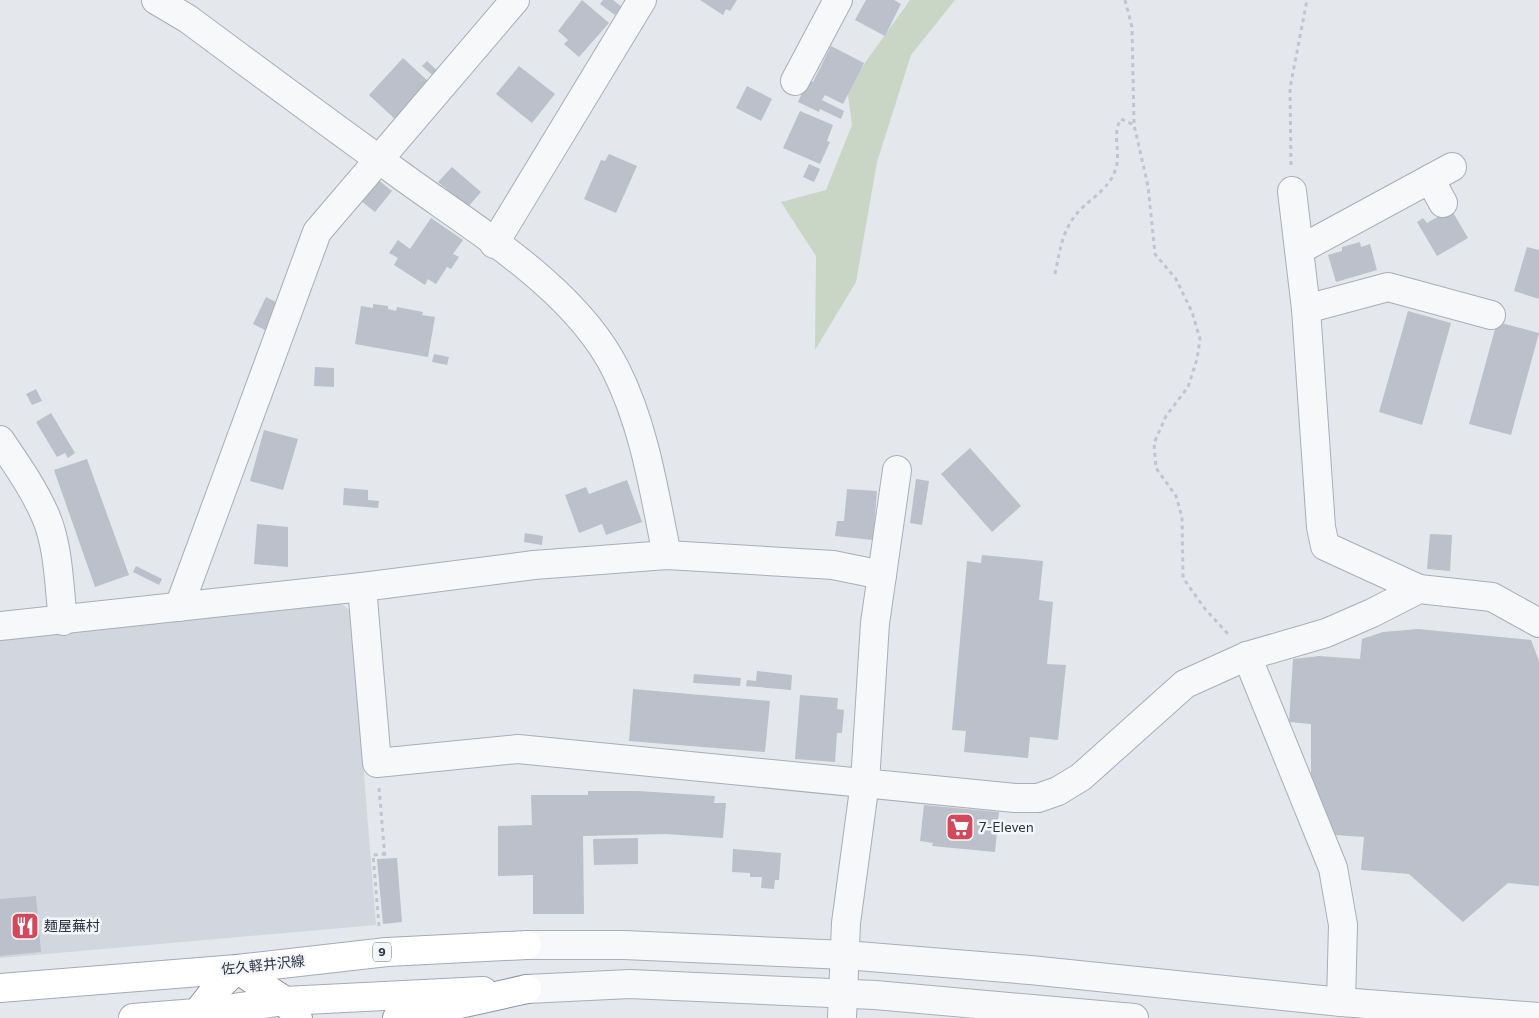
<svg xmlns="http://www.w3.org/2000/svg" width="1539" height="1018" font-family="Commissioner,'Noto Sans JP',sans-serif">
<rect width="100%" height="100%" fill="#e4e7ec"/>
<polygon fill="#d2d6de" points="337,601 351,611 376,925 0,958 0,639"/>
<polygon fill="#c9d6c5" points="910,0 955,0 911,55 877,162 856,282 815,350 816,256 781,202 826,190 852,125 847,88"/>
<g fill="#bbc0ca">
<polygon points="582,0 609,23 579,57 564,44 568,40 558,31"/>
<polygon points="603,0 613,0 622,7 615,15 600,4"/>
<polygon points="700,0 737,0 730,11 726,9 723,15"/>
<polygon points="866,0 894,0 901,4 885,36 855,20"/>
<polygon points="831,46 864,63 843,104 825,95 822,100 844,111 841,119 820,109 819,112 798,102 808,80 813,82"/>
<polygon points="403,58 430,83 396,120 369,95"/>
<polygon points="427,61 443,76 439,81 422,66"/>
<polygon points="519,66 555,94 532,123 496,94"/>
<polygon points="747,86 772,99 761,121 736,108"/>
<polygon points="800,111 833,125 827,141 830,142 820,164 783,148"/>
<polygon points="609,154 637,166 616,213 584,199 601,160 605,161"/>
<polygon points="809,164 820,169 814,182 803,177"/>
<polygon points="452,167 481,192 468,207 438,182"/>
<polygon points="377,179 392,191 375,212 360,200"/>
<polygon points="1451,209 1468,238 1437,256 1417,222 1423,218 1427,223"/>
<polygon points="431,218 463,240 453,254 459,257 451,269 447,267 436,284 428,279 425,285 394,265 398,258 389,253 398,240 410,249"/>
<polygon points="1360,242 1361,247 1370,244 1377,270 1336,282 1328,255 1342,251 1342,247"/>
<polygon points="1527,247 1539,250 1539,299 1514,291"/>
<polygon points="266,297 280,304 267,331 253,324"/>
<polygon points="373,304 388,306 388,309 396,311 397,307 423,312 422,315 435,317 428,357 355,344 361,306 373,308"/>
<polygon points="1408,311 1451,323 1422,425 1379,412"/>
<polygon points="1497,322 1539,333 1511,435 1469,424"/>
<polygon points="434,354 449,357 447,365 432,362"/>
<polygon points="315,367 334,368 334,387 314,386"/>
<polygon points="36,389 42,401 32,405 26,394"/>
<polygon points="51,413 75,453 68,458 65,453 57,457 36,422"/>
<polygon points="264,430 298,439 283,490 250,481"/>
<polygon points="970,448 1021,506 992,532 941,474"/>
<polygon points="87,459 129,575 95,587 54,470"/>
<polygon points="916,479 929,481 922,525 910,523"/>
<polygon points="627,480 642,522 606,535 602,524 579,533 565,495 586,487 589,494"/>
<polygon points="344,488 368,490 368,500 379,501 378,508 343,505"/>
<polygon points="847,489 877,491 873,540 835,536 837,521 844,521"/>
<polygon points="257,524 288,527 288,567 254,564"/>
<polygon points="525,533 543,536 542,545 524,542"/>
<polygon points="1430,534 1452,535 1450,571 1427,569"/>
<polygon points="982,555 1043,561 1039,600 1053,602 1047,664 1066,665 1058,740 1030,737 1028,758 964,752 966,731 952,730 967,561 981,563"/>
<polygon points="136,566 162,579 159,585 133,572"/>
<polygon points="1418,629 1531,640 1539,661 1539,886 1508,883 1463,922 1409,874 1361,870 1364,837 1335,835 1311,776 1311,724 1289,722 1293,659 1319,656 1360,659 1362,639 1383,632"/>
<polygon points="757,671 792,675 791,690 746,686 747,680 756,681"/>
<polygon points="694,674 741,678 740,686 693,683"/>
<polygon points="633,689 770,701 765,752 629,741"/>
<polygon points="800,695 838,698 837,709 844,710 842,733 837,733 835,762 795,759"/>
<polygon points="588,791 638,791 715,796 714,803 726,803 723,838 666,834 583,836 584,914 533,914 533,875 498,876 498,826 532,825 531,795 588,795"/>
<polygon points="924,805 999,812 995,852 932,846 933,843 920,841"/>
<polygon points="638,838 638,864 594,865 593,839"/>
<polygon points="733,849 781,853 779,880 775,880 774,889 761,888 762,877 750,877 750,873 732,872"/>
<polygon points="397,858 402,922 383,924 377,859"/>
<polygon points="36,896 41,952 0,956 0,899"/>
</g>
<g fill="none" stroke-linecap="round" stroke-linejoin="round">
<defs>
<g id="minor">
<path d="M156 0 188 19C258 71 328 123 399 174 471 227 575 287 616 370 645 428 654 492 667 555"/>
<polyline points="795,81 838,0"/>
<polyline points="1430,179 1443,203"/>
<polyline points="1292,191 1306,309 1321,527 1325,546 1419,589"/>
<polyline points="494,244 642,0"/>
<polyline points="1299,250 1452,167"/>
<polyline points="1306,309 1388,287 1491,315"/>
<path d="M0 440C17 465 34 489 46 517 59 548 59 587 63 621"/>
<polyline points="882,575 897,470"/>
<polyline points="362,587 377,763 518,749 1015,798 1038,798 1058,791 1081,777 1185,684 1247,656 1326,633 1372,613 1419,589 1492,597 1539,623"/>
<polyline points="179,607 317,232 515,0"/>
<polyline points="0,626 362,587 534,565 667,555 833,565 882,575 875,623 865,782 846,923 842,1018"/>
<polyline points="1247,656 1333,868 1343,925 1341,1002"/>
<polyline points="527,945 624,945 845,955 1030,970 1341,1002 1539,1017"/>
<polyline points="527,989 630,984 875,995 1134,1018"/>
</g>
<g id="major">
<polyline points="0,988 237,969 387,952 527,945"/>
<polyline points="133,1018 196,1013 285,1001 483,991"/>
</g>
<g id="highway">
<polyline points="193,1018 215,990 237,969 285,1001 298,1018"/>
<polyline points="397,1018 527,989"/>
</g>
</defs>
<use href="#minor" stroke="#a9aeb7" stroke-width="30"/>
<use href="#major" stroke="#a3abb8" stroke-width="30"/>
<use href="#highway" stroke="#8b94a3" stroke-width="30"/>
<g stroke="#c2c5cb" stroke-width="3" stroke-dasharray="4 4" stroke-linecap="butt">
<polyline points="1125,0 1132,27 1134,124"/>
<polyline points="1291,165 1290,88 1307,0"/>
<path d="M1055 274C1059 255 1061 237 1072 220 1084 201 1107 193 1115 171 1122 153 1111 135 1121 119L1134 125 1148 186 1155 254 1176 279 1192 312 1200 339 1197 359 1188 387 1166 416 1154 443 1156 468 1176 496 1182 517 1183 578 1205 609 1229 635"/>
<polyline points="379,788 385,858"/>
<polyline points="379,926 373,855 385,854"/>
</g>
<use href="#minor" stroke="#f7f8fa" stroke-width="28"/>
<use href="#major" stroke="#fff" stroke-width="28"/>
<use href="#highway" stroke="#fff" stroke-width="28"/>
</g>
<defs>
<symbol id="supermarket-square" viewBox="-11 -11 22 22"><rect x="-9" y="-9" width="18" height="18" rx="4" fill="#d1495b" stroke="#f4f6f9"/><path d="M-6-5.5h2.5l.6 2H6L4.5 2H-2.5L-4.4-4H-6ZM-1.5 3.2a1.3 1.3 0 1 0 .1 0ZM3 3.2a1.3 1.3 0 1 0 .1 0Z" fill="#fff"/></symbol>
<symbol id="restaurant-square" viewBox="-11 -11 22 22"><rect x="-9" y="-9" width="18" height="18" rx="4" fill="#d1495b" stroke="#f4f6f9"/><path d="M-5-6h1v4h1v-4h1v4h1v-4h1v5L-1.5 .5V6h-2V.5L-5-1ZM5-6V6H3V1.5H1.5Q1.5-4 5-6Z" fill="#fff"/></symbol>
</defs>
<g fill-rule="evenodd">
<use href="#supermarket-square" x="944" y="811" width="32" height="32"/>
<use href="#restaurant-square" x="9" y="910" width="32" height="32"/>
</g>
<g text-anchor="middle" stroke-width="5" stroke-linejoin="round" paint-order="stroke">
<rect fill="#f4f6f9" stroke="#676e7b" stroke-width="1" x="373" y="942.5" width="18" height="19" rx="4"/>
<g font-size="12" font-weight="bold" fill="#2b3445">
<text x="382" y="956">9</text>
</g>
<g font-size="14" fill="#2b3445" stroke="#f4f6f9" text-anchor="start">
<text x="979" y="832">7-Eleven</text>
<text x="44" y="931">麺屋蕪村</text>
</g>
<g font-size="14" fill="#2b3445" stroke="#f4f6f9">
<text transform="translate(263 965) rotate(-6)" y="5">佐久軽井沢線</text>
</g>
</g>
</svg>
